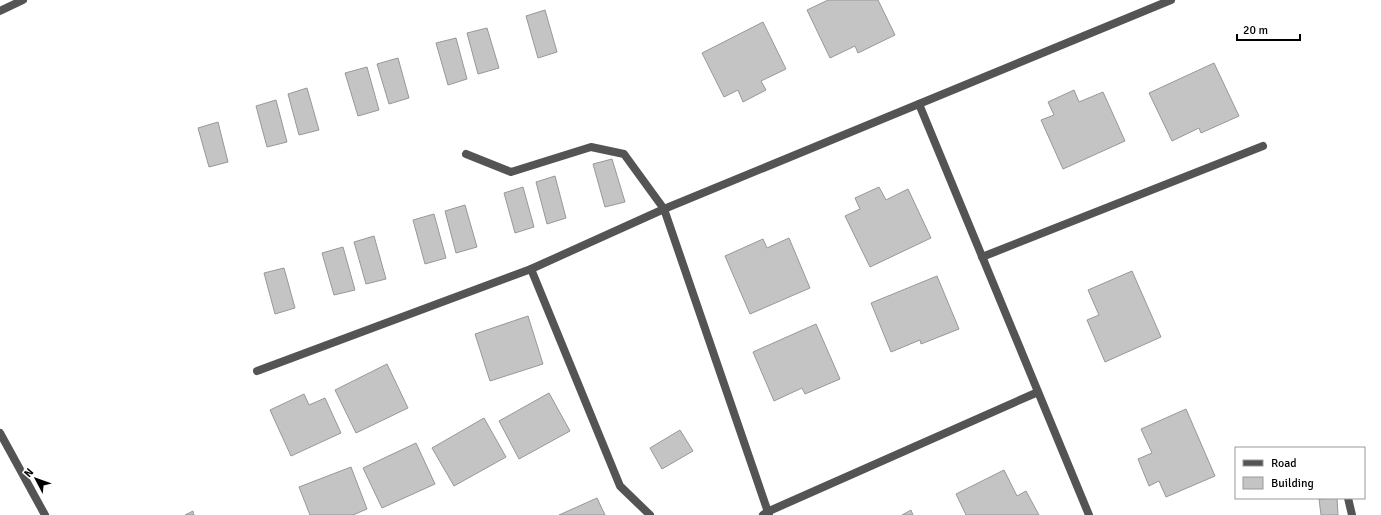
<svg xmlns="http://www.w3.org/2000/svg" width="1381" height="515" font-family="Signika,sans-serif">
<rect width="100%" height="100%" fill="#fff"/>
<g fill="#c4c4c4" stroke="#989898">
<polygon points="828,0 878,0 895,35 858,53 855,46 830,58 807,10"/>
<polygon points="545,10 557,52 538,58 526,16"/>
<polygon points="763,22 786,69 761,81 766,90 743,102 738,90 724,97 702,53"/>
<polygon points="487,28 499,68 478,74 467,33"/>
<polygon points="456,38 467,79 448,85 436,43"/>
<polygon points="398,58 409,98 389,104 377,64"/>
<polygon points="1214,63 1239,116 1201,133 1199,128 1172,141 1149,93"/>
<polygon points="367,67 379,110 358,116 345,73"/>
<polygon points="307,88 319,130 299,135 288,94"/>
<polygon points="1074,90 1079,102 1103,92 1125,141 1063,169 1041,120 1054,115 1048,102"/>
<polygon points="276,100 287,142 267,147 256,106"/>
<polygon points="218,122 228,162 209,167 198,128"/>
<polygon points="612,159 625,202 605,207 593,164"/>
<polygon points="555,176 566,218 547,224 536,182"/>
<polygon points="523,187 534,227 515,233 504,193"/>
<polygon points="879,187 886,200 908,189 931,238 870,267 845,216 860,209 855,198"/>
<polygon points="465,205 477,247 456,253 445,211"/>
<polygon points="434,214 446,258 425,264 413,220"/>
<polygon points="374,236 386,279 366,284 354,242"/>
<polygon points="789,238 810,288 750,314 725,256 763,239 767,248"/>
<polygon points="343,247 355,290 334,295 322,253"/>
<polygon points="284,268 295,308 275,314 264,273"/>
<polygon points="1132,271 1161,337 1105,362 1087,320 1099,315 1088,290"/>
<polygon points="937,276 959,329 921,344 920,340 891,352 871,303"/>
<polygon points="528,316 543,364 490,381 475,334"/>
<polygon points="816,324 840,379 805,394 802,388 774,401 753,352"/>
<polygon points="387,364 408,408 356,433 335,390"/>
<polygon points="549,393 570,431 519,459 499,421"/>
<polygon points="304,394 309,405 325,398 341,433 291,456 270,410"/>
<polygon points="1186,409 1215,476 1166,497 1159,481 1149,486 1138,459 1152,453 1141,429"/>
<polygon points="484,418 506,457 454,486 432,448"/>
<polygon points="680,430 693,451 662,469 650,448"/>
<polygon points="416,443 435,484 382,508 363,468"/>
<polygon points="351,467 367,509 353,515 310,515 299,487"/>
<polygon points="1004,470 1017,496 1026,491 1039,515 966,515 956,494"/>
<polygon points="597,498 605,515 559,515"/>
<polygon points="1337,498 1338,515 1321,515 1319,499"/>
<polygon points="911,510 913,515 902,515"/>
<polygon points="193,511 194,515 185,515"/>
</g>
<g fill="none" stroke-linecap="round" stroke-linejoin="round">
<g stroke="#545454" stroke-width="8">
<polyline points="0,11 23,0"/>
<polyline points="919,104 1089,515"/>
<polyline points="466,154 511,172 591,147 624,154 664,209 769,515"/>
<polyline points="982,257 1263,146"/>
<polyline points="531,269 620,486 650,515"/>
<polyline points="257,371 531,269 664,209 1171,0"/>
<polyline points="0,433 45,515"/>
<polyline points="1348,498 1352,515"/>
<polyline points="763,515 767,512 1038,392"/>
</g>
</g>
<rect x="1235" y="447" width="130" height="52" fill="#ffffff" stroke="#999999"/>
<rect x="1243" y="460" width="20" height="6" fill="#545454" stroke="#999999"/>
<text x="1271" y="467" font-size="12" fill="#000000">Road</text>
<rect x="1243" y="477" width="20" height="12" fill="#c4c4c4" stroke="#999999"/>
<text x="1271" y="487" font-size="12" fill="#000000">Building</text>
<g transform="translate(36 479) rotate(311)" stroke="#ffffff" stroke-width="3" paint-order="stroke">
<path d="M0-3L7 15L0 10L-7 15Z" fill="#000000"/>
<text y="-6" font-size="11" font-weight="bold" text-anchor="middle" fill="#000000">N</text>
</g>
<path d="M1237 34v6h63v-6" fill="none" stroke="#000000" stroke-width="2"/>
<text x="1243" y="34" font-size="12" fill="#000000" stroke="#ffffff" stroke-width="3" paint-order="stroke">20 m</text>
</svg>
